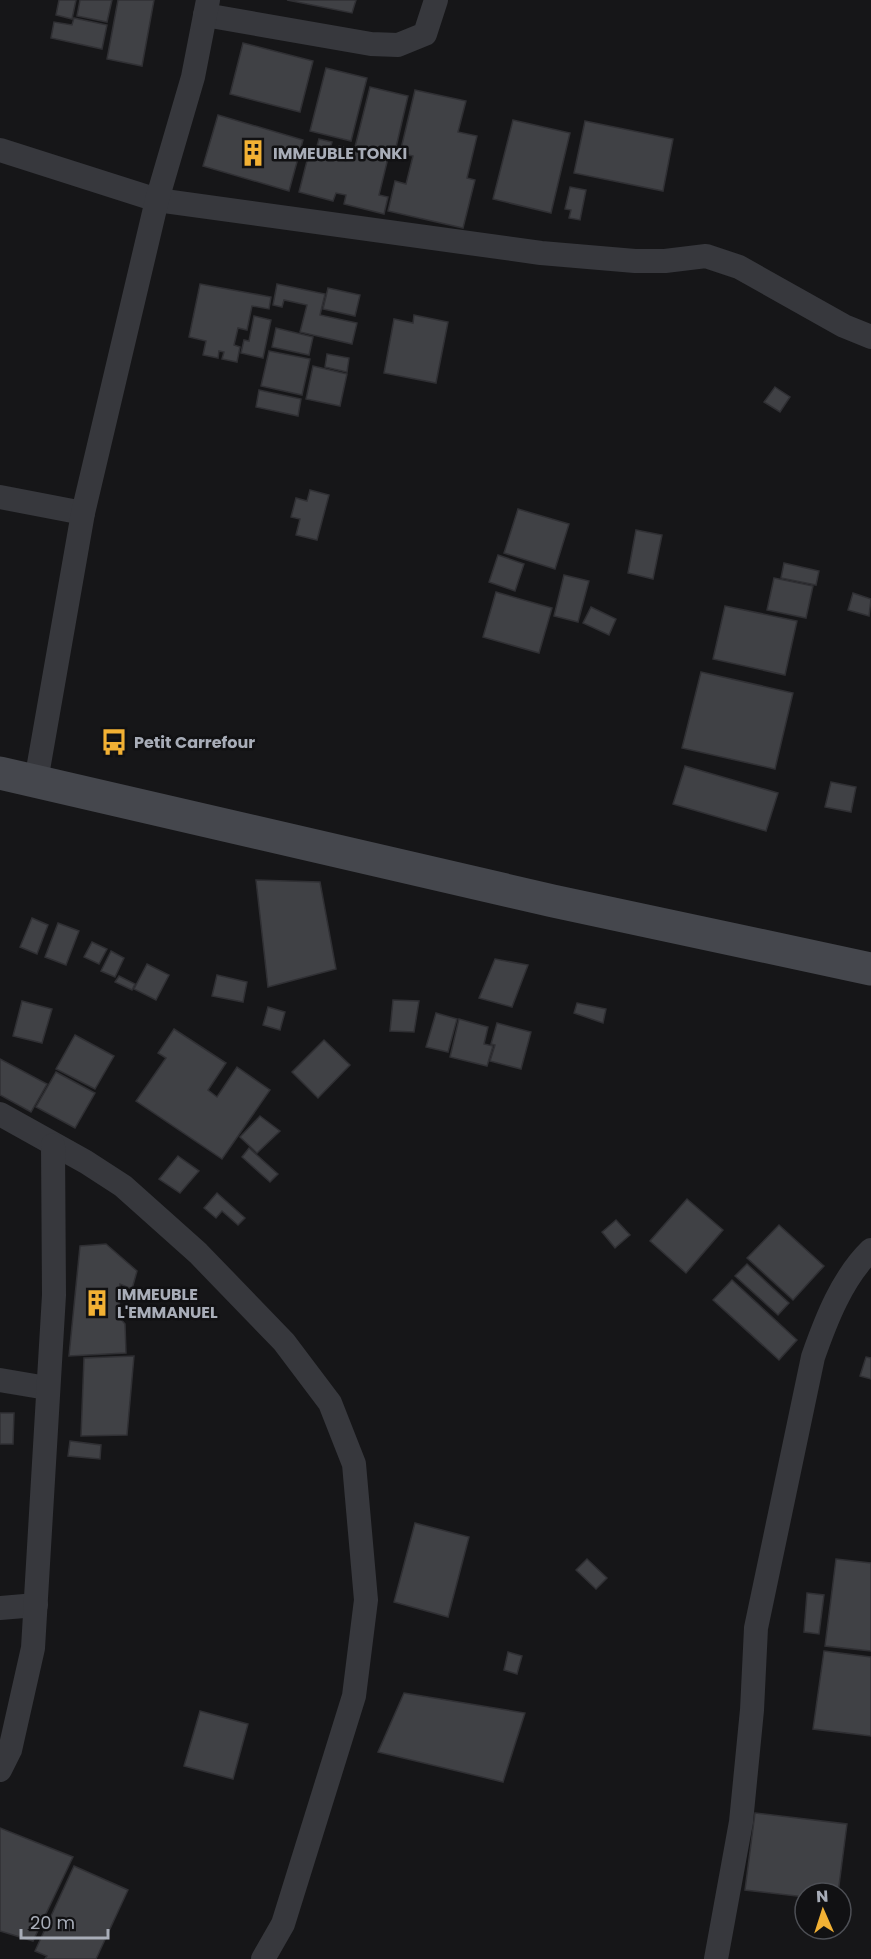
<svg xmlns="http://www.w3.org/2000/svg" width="871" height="1959" font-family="Poppins,sans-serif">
<rect width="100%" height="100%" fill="#161618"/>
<g fill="#404145" stroke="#303034" stroke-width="1.5">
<polygon points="59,0 76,0 72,19 56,15"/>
<polygon points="80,0 112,0 107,22 77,16"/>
<polygon points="118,0 154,0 142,66 107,59"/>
<polygon points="287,0 356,0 352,13"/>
<polygon points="74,18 107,25 102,49 51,38 54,22 72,25"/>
<polygon points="243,43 313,61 300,112 230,94"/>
<polygon points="326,68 367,78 351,141 310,131"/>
<polygon points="370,87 408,96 394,156 355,147"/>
<polygon points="415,90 466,101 458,132 477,136 467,178 475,180 463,228 388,211 395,181 406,184 413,156 400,153"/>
<polygon points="218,115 303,140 289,191 203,166"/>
<polygon points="513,120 570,133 551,213 493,199"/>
<polygon points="585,121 673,139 663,191 574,173"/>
<polygon points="319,139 332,142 329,152 337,154 339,146 388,158 379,195 388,197 384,214 344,204 346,195 336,193 333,201 299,192 310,149 316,150"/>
<polygon points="570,187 586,190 580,220 569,218 571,210 565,209"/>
<polygon points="200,284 271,297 269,309 252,306 247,330 238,328 234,345 240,347 237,362 222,359 224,352 219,351 218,358 203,355 206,341 189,337"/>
<polygon points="277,284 325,294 320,315 357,323 352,344 300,332 307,305 284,300 282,307 273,305"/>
<polygon points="328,288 360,295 355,316 323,309"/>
<polygon points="414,315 448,322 436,383 384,373 394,319 413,323"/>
<polygon points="254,316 271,320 263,358 241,353 244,340 249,341"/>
<polygon points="276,328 313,337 309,355 272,347"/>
<polygon points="269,351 310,359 302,395 261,386"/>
<polygon points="327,354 349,358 347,372 325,367"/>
<polygon points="313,366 347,374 340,406 306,399"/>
<polygon points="775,387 790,397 780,412 764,402"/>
<polygon points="259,390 301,399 298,416 256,407"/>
<polygon points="310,490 329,495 317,540 296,535 300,519 291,517 296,498 307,501"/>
<polygon points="518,509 569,524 555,569 504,553"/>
<polygon points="636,530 662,535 653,579 628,573"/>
<polygon points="498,555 524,564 515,591 489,582"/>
<polygon points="784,563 819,571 816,585 781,578"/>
<polygon points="564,575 589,581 578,622 554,616"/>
<polygon points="774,578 813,586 806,618 767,610"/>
<polygon points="496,592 552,608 539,653 483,637"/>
<polygon points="853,593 871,599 869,616 848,610"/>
<polygon points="725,606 797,621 785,675 713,659"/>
<polygon points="591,607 616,619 609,635 583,623"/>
<polygon points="701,672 793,693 775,769 682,748"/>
<polygon points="685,766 778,793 766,831 673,804"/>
<polygon points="831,782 856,787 851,812 825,807"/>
<polygon points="256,880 320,882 336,969 268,987"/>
<polygon points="32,918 48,925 37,954 20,947"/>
<polygon points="58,923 79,931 66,965 45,957"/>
<polygon points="92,942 107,949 99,964 84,957"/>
<polygon points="111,951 124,958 115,977 101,971"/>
<polygon points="495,959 528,965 512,1007 479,998"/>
<polygon points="147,964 169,975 156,1000 134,989"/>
<polygon points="217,975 247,982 243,1002 212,996"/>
<polygon points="119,976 135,984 132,990 115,982"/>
<polygon points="393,1000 419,1001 414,1032 390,1031"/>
<polygon points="22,1001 52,1009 42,1043 13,1036"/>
<polygon points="577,1003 606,1009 603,1023 574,1013"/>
<polygon points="268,1007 285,1012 280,1030 263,1025"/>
<polygon points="436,1013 457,1019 448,1052 426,1047"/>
<polygon points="459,1019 488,1027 484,1044 493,1046 487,1066 450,1057"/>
<polygon points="497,1023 531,1032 521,1069 490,1061 495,1045 491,1044"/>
<polygon points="174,1029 226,1063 208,1090 217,1097 237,1067 270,1090 222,1159 136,1101 166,1058 158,1053"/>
<polygon points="75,1035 114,1056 95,1089 56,1069"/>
<polygon points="324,1040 350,1065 318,1098 292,1072"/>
<polygon points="0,1059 47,1084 31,1112 0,1095"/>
<polygon points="56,1072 95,1093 75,1128 36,1107"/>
<polygon points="260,1116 280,1131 257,1153 240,1137"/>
<polygon points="249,1148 278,1174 270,1182 242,1157"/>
<polygon points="178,1156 199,1171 180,1193 159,1179"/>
<polygon points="217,1193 245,1218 238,1225 222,1211 216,1218 204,1208"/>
<polygon points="687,1199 723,1230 686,1273 650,1241"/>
<polygon points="616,1220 630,1235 615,1248 602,1232"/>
<polygon points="779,1225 824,1266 793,1300 747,1258"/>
<polygon points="106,1244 137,1271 132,1289 120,1284 119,1317 125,1324 126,1353 69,1356 80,1246"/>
<polygon points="747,1264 789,1303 778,1315 735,1276"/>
<polygon points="732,1280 797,1340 779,1360 713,1300"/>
<polygon points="134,1356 127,1435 81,1436 84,1358"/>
<polygon points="866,1357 871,1358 871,1379 860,1376"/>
<polygon points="0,1413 14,1413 13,1444 0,1444"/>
<polygon points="70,1441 101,1445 100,1459 68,1456"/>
<polygon points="415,1523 469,1537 448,1617 394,1602"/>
<polygon points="587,1559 607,1578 596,1589 576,1570"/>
<polygon points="836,1559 871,1563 871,1651 825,1646"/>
<polygon points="807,1593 824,1595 819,1634 804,1632"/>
<polygon points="824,1651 871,1657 871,1736 813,1729"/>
<polygon points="508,1652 522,1656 517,1674 504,1670"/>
<polygon points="404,1693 525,1713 503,1782 378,1752"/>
<polygon points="200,1711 248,1724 233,1779 184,1766"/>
<polygon points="755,1813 847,1824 838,1893 805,1893 805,1897 745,1890"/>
<polygon points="0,1828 73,1857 33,1941 0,1931"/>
<polygon points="74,1866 128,1890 96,1959 45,1959 47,1956 35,1951"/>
</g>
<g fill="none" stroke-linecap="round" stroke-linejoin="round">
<g stroke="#37383d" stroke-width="24">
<polyline points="205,15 371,44 398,45 425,34 436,0"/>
<polyline points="0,150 157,200 541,253 635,261 665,261 706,256 739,267 844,326 871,337"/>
<polyline points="0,497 83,513"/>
<polyline points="36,781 83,513 157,200 193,77 208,0"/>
<polyline points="0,1114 86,1162 123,1186 198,1253 284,1342 330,1403 354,1464 366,1600 354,1696 283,1924 263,1959"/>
<polyline points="0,1380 47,1388"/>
<polyline points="0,1608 36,1605"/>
<polyline points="0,1770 10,1750 33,1648 54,1295 53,1145"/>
<path d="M716 1959 741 1822 752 1710 756 1628 813 1357C826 1320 842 1278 871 1250"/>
</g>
<polyline stroke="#45474d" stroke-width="33" points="0,773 553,901 871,969"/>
</g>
<defs>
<symbol id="building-bare" viewBox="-9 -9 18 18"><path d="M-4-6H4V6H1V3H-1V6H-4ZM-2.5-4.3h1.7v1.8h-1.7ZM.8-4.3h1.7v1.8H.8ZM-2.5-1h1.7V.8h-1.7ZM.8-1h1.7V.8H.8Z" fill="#f2b134" stroke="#111113" stroke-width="2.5" paint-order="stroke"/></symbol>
<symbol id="bus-bare" viewBox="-9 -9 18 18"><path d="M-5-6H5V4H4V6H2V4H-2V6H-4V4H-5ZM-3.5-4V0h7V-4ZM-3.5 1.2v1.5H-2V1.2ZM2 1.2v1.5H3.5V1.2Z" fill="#f2b134" stroke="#111113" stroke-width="2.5" paint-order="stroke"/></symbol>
</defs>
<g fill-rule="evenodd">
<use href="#building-bare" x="234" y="134" width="38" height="38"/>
<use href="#bus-bare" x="95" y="723" width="38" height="38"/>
<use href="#building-bare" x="78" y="1284" width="38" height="38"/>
</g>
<g text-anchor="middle" stroke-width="5" stroke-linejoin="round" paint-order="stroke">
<g font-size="16" font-weight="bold" fill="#a8adb8" stroke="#111113" text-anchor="start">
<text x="273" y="159">IMMEUBLE TONKI</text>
<text x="134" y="748">Petit Carrefour</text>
<text x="117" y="1300">IMMEUBLE<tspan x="117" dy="18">L'EMMANUEL</tspan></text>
</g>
</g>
<g transform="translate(823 1911) rotate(357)"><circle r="28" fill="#111113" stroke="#4d4f55" stroke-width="1.5"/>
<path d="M0-4.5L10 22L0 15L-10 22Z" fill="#f2b134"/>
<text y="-9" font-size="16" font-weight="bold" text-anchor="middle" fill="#a8adb8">N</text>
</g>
<path d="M21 1929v9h87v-9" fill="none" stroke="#a8adb8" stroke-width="3"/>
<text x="30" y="1929" font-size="18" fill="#a8adb8" stroke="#111113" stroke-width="4.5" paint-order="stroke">20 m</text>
</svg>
